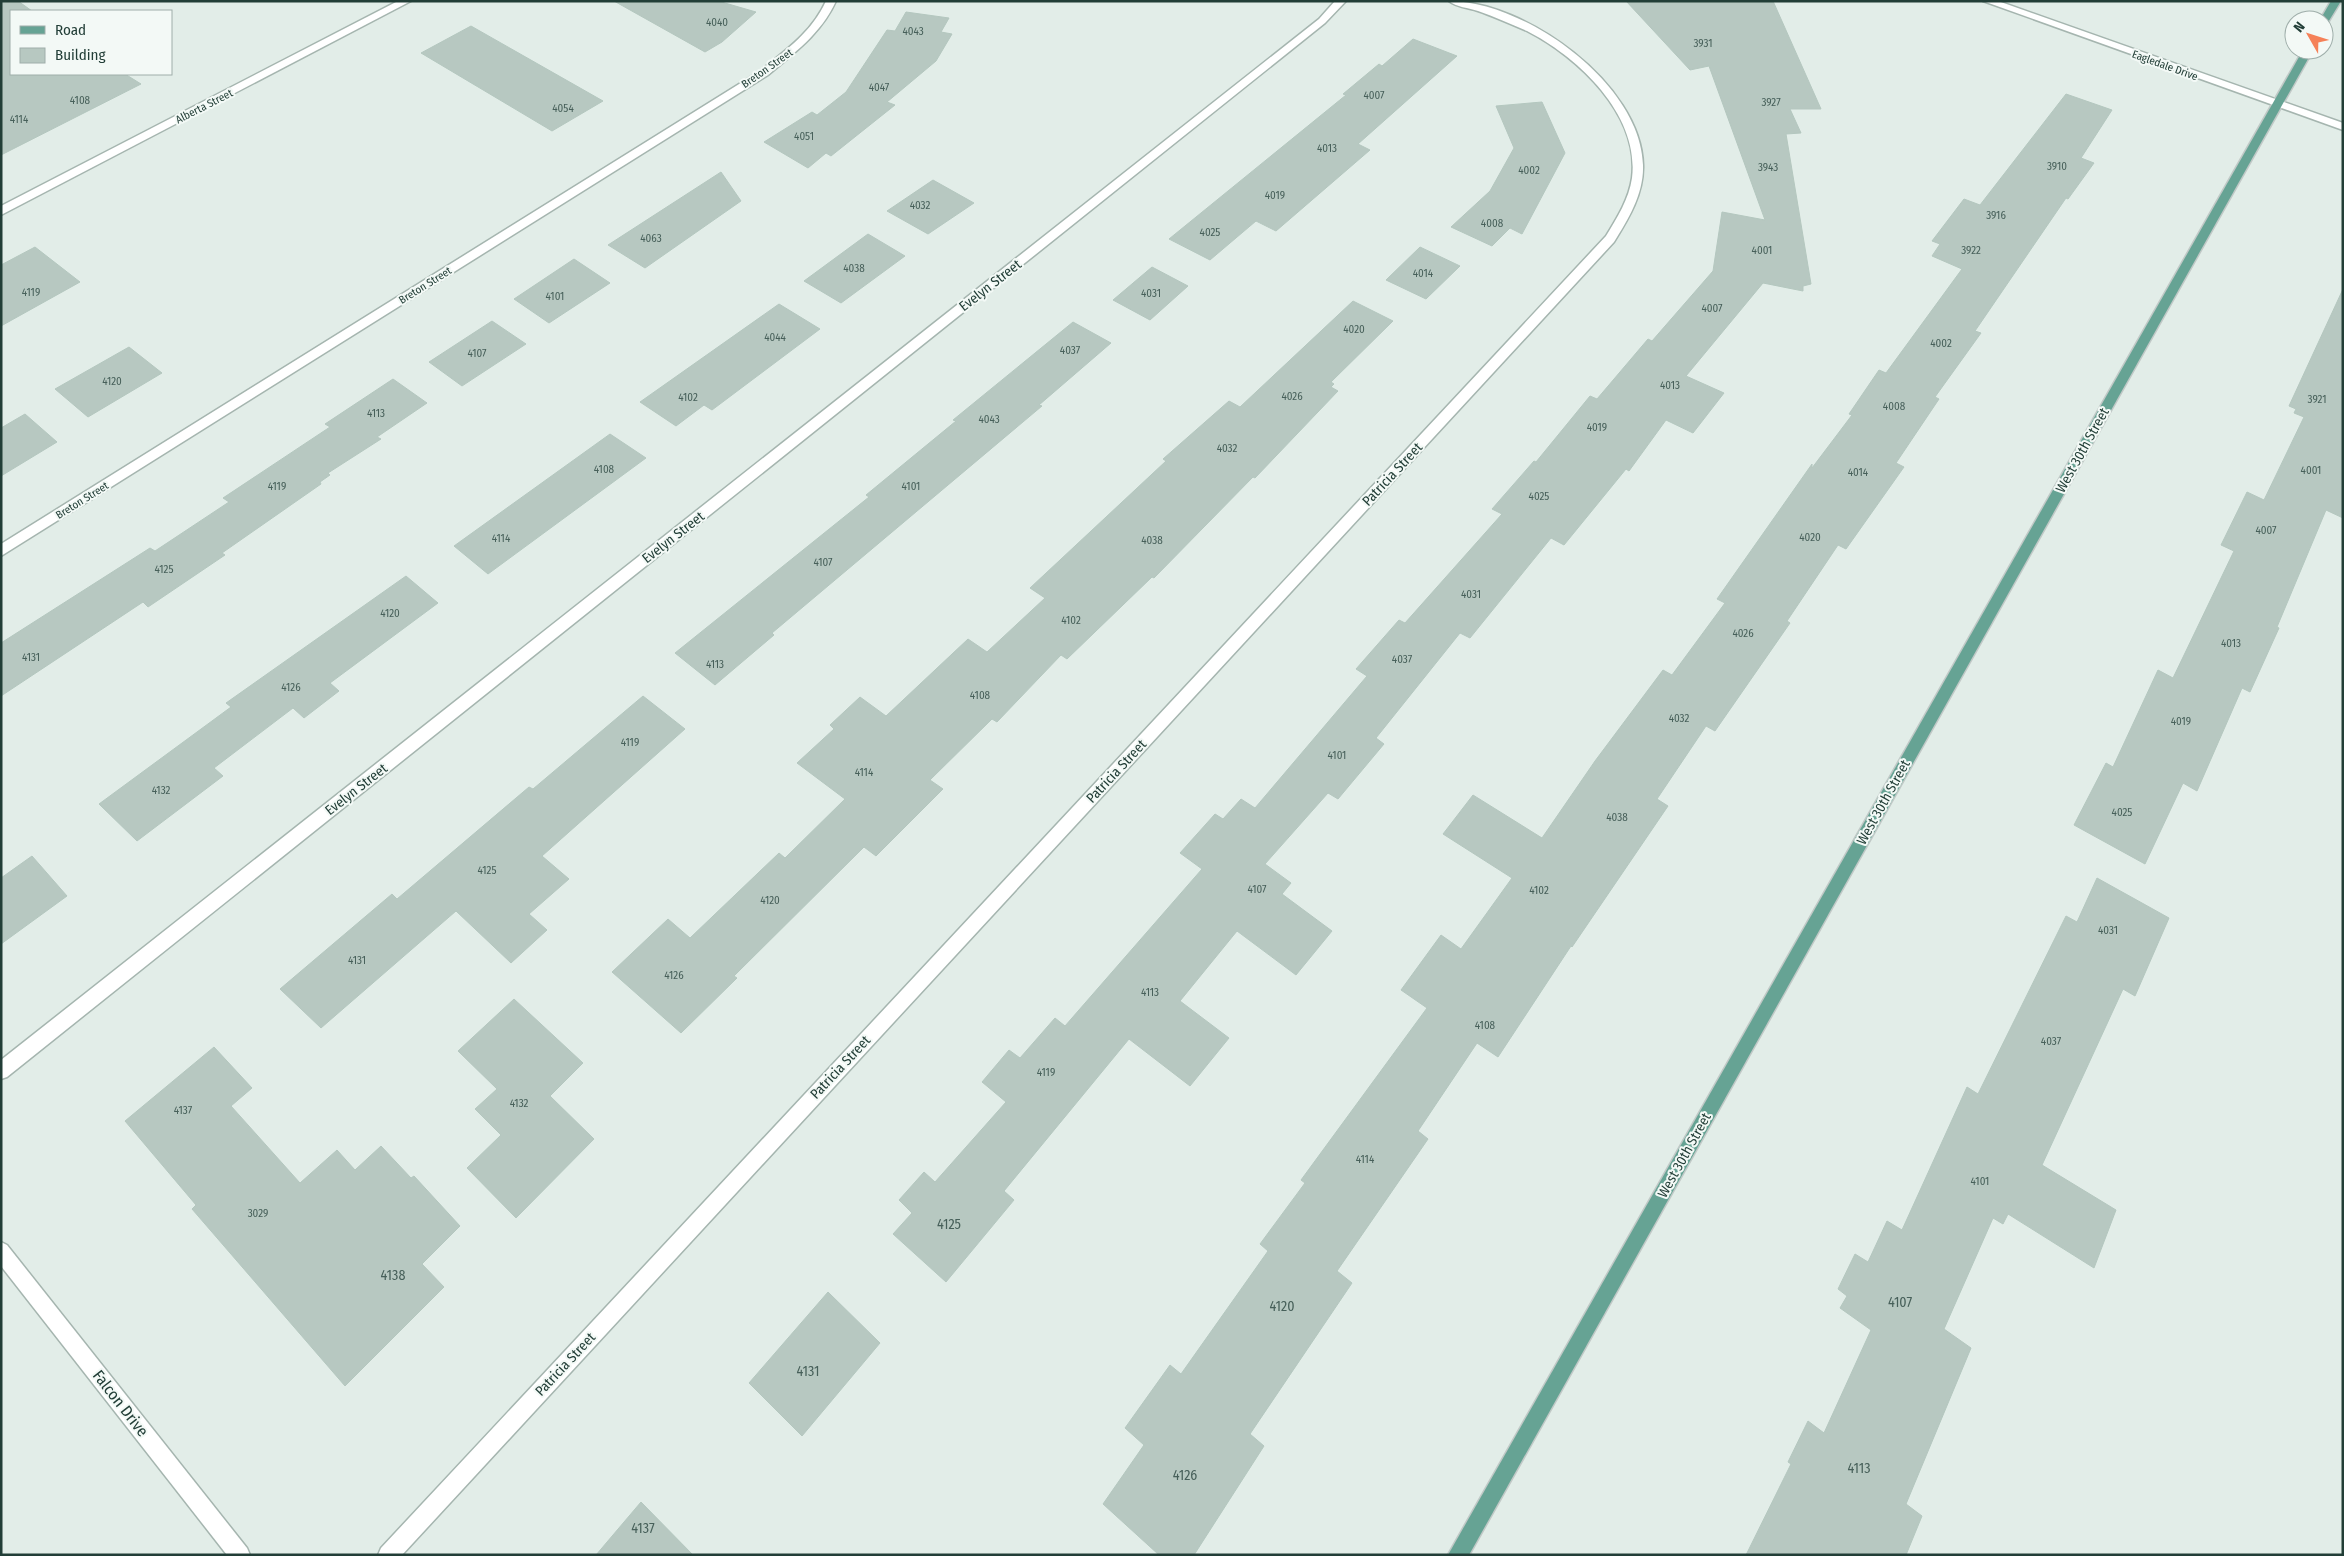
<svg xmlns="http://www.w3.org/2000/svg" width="2344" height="1556" font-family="'Fira Sans Condensed',sans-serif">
<rect width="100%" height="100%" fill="#e2ede8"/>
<g fill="#b7c8c1" stroke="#b4c7bf">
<polygon points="1,1 18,1 32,11 11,11 11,74 125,74 141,84 1,155"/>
<polygon points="614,1 718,1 756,12 722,42 705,52"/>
<polygon points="1626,1 1773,1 1821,109 1790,109 1801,133 1786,134 1811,284 1803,286 1803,291 1763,283 1686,376 1724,393 1693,433 1666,420 1629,471 1626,469 1564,545 1551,538 1470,638 1460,633 1376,738 1384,744 1338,799 1328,793 1265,864 1291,883 1282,894 1332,931 1296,975 1237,931 1180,1001 1229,1038 1190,1086 1129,1039 1004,1191 1014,1200 946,1282 893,1234 912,1213 899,1200 924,1172 935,1182 1006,1102 982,1082 1009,1050 1020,1058 1055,1018 1065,1026 1202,869 1180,853 1215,814 1223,819 1241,799 1255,808 1367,676 1356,669 1399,620 1405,623 1502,514 1492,509 1534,461 1536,462 1590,396 1597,399 1648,339 1652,341 1713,271 1722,212 1765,220 1709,66 1690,70"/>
<polygon points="906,12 949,18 941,32 952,34 936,61 887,102 895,105 831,156 826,153 808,168 764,142 812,112 817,115 846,92 887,30 895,31"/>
<polygon points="471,26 603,101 552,131 421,53"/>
<polygon points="1413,39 1457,56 1358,144 1370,150 1276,231 1256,221 1210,260 1169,239 1346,95 1343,94 1379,64 1382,66"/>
<polygon points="2066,94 2112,110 2081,158 2094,163 2068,199 2066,198 1975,331 1981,333 1935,397 1939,399 1896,463 1904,467 1846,549 1838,545 1787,621 1790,623 1715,731 1706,726 1657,799 1668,806 1572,947 1571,946 1498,1057 1477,1043 1418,1131 1428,1139 1337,1271 1352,1283 1250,1434 1264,1446 1194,1555 1159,1555 1103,1504 1144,1445 1125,1428 1170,1365 1181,1374 1268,1251 1260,1244 1305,1183 1301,1180 1427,1008 1401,990 1441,935 1461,949 1512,878 1443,834 1473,795 1542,838 1595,761 1663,670 1672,675 1725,603 1717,599 1812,464 1812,468 1852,415 1849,414 1879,370 1886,373 1962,269 1932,256 1940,244 1932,241 1964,199 1980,205"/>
<polygon points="1542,102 1565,153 1522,234 1510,228 1492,246 1451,227 1490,191 1514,148 1496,106"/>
<polygon points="721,172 741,201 645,268 608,245"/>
<polygon points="933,180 974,203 928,234 887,211"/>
<polygon points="868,234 905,256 841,303 804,281"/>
<polygon points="35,247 80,282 1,326 1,265"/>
<polygon points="1420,247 1460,266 1426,299 1386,280"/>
<polygon points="574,259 610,283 549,323 514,299"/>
<polygon points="1152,267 1188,286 1150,320 1113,300"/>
<polygon points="2343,289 2343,518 2326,510 2277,627 2279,628 2250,692 2242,688 2197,791 2183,783 2145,864 2074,825 2106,763 2113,767 2158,670 2173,678 2234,551 2221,545 2247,492 2264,500 2304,417 2294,413 2296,409 2289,406"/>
<polygon points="1353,301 1393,321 1331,382 1334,384 1331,387 1338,391 1255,478 1253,477 1154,578 1152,577 1067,659 1061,655 997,722 992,719 930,780 943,789 876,856 864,847 734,976 737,978 681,1033 612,972 668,919 690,938 779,853 785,858 845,799 797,763 834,729 830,725 860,697 886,716 968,639 987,652 1045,598 1030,588 1166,461 1163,459 1229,401 1240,407"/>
<polygon points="779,304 820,329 712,410 704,405 676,426 640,402"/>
<polygon points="492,321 526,344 462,386 429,362"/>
<polygon points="1073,322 1111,343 1039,405 1042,406 772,633 774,635 715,685 675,653 869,497 866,495 956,421 953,420"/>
<polygon points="129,347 162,373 88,417 55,389"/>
<polygon points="393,379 427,403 377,437 381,439 328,473 330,475 320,482 321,484 222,553 225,555 148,607 143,602 1,696 1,643 150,548 155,551 229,502 223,498 330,427 325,424"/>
<polygon points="25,414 57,442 1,476 1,428"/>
<polygon points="610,434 646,458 488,574 454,546"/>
<polygon points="406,576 438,603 330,683 339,691 304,718 293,708 214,768 223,776 137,841 99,804 231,707 226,703"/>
<polygon points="643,696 685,729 542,856 569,879 529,914 547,930 511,963 456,911 321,1028 280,989 392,894 397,899 529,787 533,789"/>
<polygon points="32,856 67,896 1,944 1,878"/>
<polygon points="2097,878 2169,918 2135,996 2123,989 2042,1165 2116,1210 2094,1268 2008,1214 2003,1224 1993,1218 1944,1329 1971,1348 1906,1504 1922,1516 1906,1555 1746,1555 1791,1464 1788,1462 1808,1421 1824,1433 1871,1330 1840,1308 1847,1296 1838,1289 1855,1254 1868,1262 1887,1221 1902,1230 1967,1087 1978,1094 2066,916 2077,922"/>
<polygon points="514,999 583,1063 550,1096 594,1139 516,1218 467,1168 501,1135 475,1109 497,1089 458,1051"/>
<polygon points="214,1047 252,1088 231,1106 300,1183 337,1150 355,1170 381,1146 411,1178 414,1176 460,1226 422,1264 444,1287 345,1386 192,1209 196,1205 125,1121"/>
<polygon points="828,1292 880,1343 802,1436 749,1383"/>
<polygon points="641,1502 693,1555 596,1555"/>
</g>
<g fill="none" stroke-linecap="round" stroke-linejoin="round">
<defs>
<g id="minor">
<polygon points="398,1 411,1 1,215 1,206"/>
<path d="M826 1H836C821 34 794 53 768 75L1 556V544L760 71C786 50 812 32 826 1Z"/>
<polygon points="1335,1 1346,1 1325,23 7,1077 1,1079 1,1060 1319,19"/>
<path d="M1449 1C1525 1 1641 84 1643 165 1644 193 1629 218 1614 242L402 1555H378L381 1548 1606 236C1617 218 1629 199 1632 178 1640 115 1578 57 1527 31 1511 24 1495 17 1478 11 1469 8 1456 7 1449 1Z"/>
<polygon points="1983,1 1998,1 2343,123 2343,130"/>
<polygon points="1,1242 7,1245 247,1548 250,1555 227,1555 1,1266"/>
</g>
<g id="major">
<polygon points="2331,1 2341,1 2327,24 2324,25 2324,20 2320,20"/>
<polygon points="2303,50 2313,50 1469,1555 1448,1555"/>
</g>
</defs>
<use href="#minor" stroke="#a5b5af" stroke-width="3"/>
<use href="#major" stroke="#c1c9c7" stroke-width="3"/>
<use href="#minor" fill="#fff" fill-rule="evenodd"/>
<use href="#major" fill="#66a394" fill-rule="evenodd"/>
</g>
<g text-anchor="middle" stroke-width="4" stroke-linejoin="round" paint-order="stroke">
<g font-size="11" fill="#47605a">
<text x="717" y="26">4040</text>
<text x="913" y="35">4043</text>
<text x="1703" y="47">3931</text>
<text x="879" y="91">4047</text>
<text x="1374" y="99">4007</text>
<text x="80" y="104">4108</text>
<text x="1771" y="106">3927</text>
<text x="563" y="112">4054</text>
<text x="19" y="123">4114</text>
<text x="804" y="140">4051</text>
<text x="1327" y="152">4013</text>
<text x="2057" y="170">3910</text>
<text x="1768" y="171">3943</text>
<text x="1529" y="174">4002</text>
<text x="1275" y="199">4019</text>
<text x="920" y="209">4032</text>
<text x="1996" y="219">3916</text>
<text x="1492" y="227">4008</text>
<text x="1210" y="236">4025</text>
<text x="651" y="242">4063</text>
<text x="1762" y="254">4001</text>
<text x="1971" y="254">3922</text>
<text x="854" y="272">4038</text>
<text x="1423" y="277">4014</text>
<text x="31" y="296">4119</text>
<text x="1151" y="297">4031</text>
<text x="555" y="300">4101</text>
<text x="1712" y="312">4007</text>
<text x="1354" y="333">4020</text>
<text x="775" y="341">4044</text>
<text x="1941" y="347">4002</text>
<text x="1070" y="354">4037</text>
<text x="477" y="357">4107</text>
<text x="112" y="385">4120</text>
<text x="1670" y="389">4013</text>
<text x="1292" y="400">4026</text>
<text x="688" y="401">4102</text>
<text x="2317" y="403">3921</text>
<text x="1894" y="410">4008</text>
<text x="376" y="417">4113</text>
<text x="989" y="423">4043</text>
<text x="1597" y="431">4019</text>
<text x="1227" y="452">4032</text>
<text x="604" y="473">4108</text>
<text x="2311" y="474">4001</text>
<text x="1858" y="476">4014</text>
<text x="277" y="490">4119</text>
<text x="911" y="490">4101</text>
<text x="1539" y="500">4025</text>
<text x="2266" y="534">4007</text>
<text x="1810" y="541">4020</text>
<text x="501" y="542">4114</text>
<text x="1152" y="544">4038</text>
<text x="823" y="566">4107</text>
<text x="164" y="573">4125</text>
<text x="1471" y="598">4031</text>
<text x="390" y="617">4120</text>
<text x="1071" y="624">4102</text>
<text x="1743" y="637">4026</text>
<text x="2231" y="647">4013</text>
<text x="31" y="661">4131</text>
<text x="1402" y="663">4037</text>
<text x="715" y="668">4113</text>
<text x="291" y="691">4126</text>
<text x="980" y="699">4108</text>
<text x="1679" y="722">4032</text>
<text x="2181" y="725">4019</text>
<text x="630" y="746">4119</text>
<text x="1337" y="759">4101</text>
<text x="864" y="776">4114</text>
<text x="161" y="794">4132</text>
<text x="2122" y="816">4025</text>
<text x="1617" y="821">4038</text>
<text x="487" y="874">4125</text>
<text x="1257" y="893">4107</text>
<text x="1539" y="894">4102</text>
<text x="770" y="904">4120</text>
<text x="2108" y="934">4031</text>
<text x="357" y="964">4131</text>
<text x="674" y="979">4126</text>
<text x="1150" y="996">4113</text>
<text x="1485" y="1029">4108</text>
<text x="2051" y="1045">4037</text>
<text x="1046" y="1076">4119</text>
<text x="519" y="1107">4132</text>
<text x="183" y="1114">4137</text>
<text x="1365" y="1163">4114</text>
<text x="1980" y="1185">4101</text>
<text x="258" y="1217">3029</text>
</g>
<g font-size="11" fill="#223e37" stroke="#f3f9f6">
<text transform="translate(2165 65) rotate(20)" y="4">Eagledale Drive</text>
<text transform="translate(767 68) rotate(-35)" y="4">Breton Street</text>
<text transform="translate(204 106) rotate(-27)" y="4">Alberta Street</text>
<text transform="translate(425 285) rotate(-32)" y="4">Breton Street</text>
<text transform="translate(82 500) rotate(-32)" y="4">Breton Street</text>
</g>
<g font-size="14" fill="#223e37" stroke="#f3f9f6">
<text transform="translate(990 285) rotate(-38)" y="5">Evelyn Street</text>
<text transform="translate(2082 450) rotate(-61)" y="5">West 30th Street</text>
<text transform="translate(1392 474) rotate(-47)" y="5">Patricia Street</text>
<text transform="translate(673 537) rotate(-38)" y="5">Evelyn Street</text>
<text transform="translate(1116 771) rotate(-47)" y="5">Patricia Street</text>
<text transform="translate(356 789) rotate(-38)" y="5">Evelyn Street</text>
<text transform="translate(1883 802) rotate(-61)" y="5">West 30th Street</text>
<text transform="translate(840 1067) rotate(-47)" y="5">Patricia Street</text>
<text transform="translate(1684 1155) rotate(-61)" y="5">West 30th Street</text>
<text transform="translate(565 1364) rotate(-47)" y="5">Patricia Street</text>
</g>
<g font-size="14" fill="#47605a">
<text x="949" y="1229">4125</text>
<text x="393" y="1280">4138</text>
<text x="1900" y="1307">4107</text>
<text x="1282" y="1311">4120</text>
<text x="808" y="1376">4131</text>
<text x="1859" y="1473">4113</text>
<text x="1185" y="1480">4126</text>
<text x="643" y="1533">4137</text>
</g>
<g font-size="16" fill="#223e37" stroke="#f3f9f6">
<text transform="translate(121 1403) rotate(52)" y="6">Falcon Drive</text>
</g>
</g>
<rect width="2344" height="1556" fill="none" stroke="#223e37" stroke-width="5"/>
<rect x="10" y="10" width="162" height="65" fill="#f3f9f6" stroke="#9faeaa"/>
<rect x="20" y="26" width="25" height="8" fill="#66a394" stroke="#9faeaa"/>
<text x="55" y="35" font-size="15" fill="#223e37">Road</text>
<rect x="20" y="48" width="25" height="15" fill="#b7c8c1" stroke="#9faeaa"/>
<text x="55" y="60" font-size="15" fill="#223e37">Building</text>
<g transform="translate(2309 35) rotate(309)"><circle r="24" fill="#f3f9f6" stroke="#9faeaa"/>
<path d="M0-4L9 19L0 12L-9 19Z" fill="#f58158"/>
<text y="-8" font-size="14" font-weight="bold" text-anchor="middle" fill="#223e37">N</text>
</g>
</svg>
